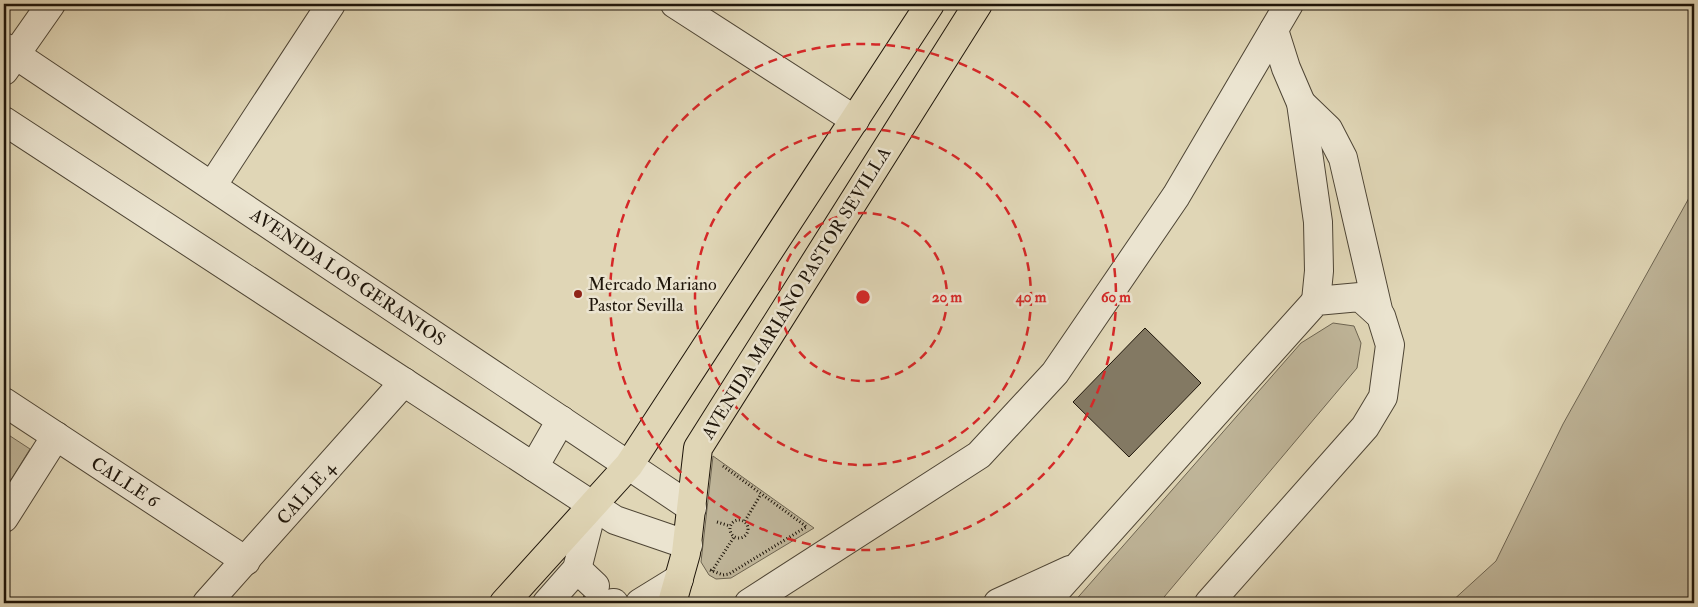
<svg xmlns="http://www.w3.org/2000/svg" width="1698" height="607" font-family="'IM FELL Double Pica',serif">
<rect width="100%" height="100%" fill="#e0d6b6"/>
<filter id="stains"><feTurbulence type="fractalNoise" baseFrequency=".004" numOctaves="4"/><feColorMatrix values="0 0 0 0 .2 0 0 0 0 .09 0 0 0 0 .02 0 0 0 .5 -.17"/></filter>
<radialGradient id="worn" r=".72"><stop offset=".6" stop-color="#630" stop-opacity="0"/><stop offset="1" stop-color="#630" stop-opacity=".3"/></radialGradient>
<g fill="#bfb599" stroke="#6e6552">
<polygon points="1694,189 1694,603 1450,603 1496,561 1563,424"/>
<polygon points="1333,323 1354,326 1361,343 1357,368 1159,603 1073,603 1301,343"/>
<polygon points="4,432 30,449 4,491"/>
<polygon points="713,456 814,528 731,578 716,579 709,575 701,562"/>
</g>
<g fill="#837963" stroke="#1e150a">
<polygon points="1145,328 1201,383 1129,457 1073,402"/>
<polygon points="600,581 617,599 613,603 577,603"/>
</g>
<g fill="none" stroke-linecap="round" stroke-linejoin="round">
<defs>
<g id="minor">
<polyline points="675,4 855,120"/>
<polyline points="1274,30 1286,68 1301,103 1318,222 1319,271 1316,301"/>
<polyline points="4,47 692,508"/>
<polyline points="4,71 51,4"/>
<polyline points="1301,103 1328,129 1343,158 1379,314"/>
<polyline points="4,121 615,520 688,545"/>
<polyline points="212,186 331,4"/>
<polyline points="4,402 246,561"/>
<polyline points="534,467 561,420"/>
<polyline points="4,518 56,436"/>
<polyline points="577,569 595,586"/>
<polyline points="207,603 404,382"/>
<polyline points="547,603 577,569 593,506"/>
<polyline points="613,603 614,603"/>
<polyline points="640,603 679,579"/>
<polyline points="749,603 979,455 1055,373 1176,196 1289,4"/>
<polyline points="998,603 1070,570"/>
<polyline points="1045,603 1316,301 1360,297 1381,316 1390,345 1383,397 1365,427 1209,603"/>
</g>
<g id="major">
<polyline points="504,603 629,465 930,4"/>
<polyline points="672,603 686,553 698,448 978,4"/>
</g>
</defs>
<use href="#minor" stroke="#4e4535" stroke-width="30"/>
<use href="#major" stroke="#1e150a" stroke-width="30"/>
<g stroke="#1e150a" stroke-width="3" stroke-dasharray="1 2.5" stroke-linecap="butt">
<polyline points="723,466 807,527"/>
<circle cx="739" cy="529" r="9"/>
<polyline points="745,521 761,494"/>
<polyline points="717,522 730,526"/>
<polyline points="710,570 723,575 729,574 806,527"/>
<polyline points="712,571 734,537"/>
</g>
<use href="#minor" stroke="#ebe4d0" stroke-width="28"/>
<use href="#major" stroke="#e0d6b6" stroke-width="28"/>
</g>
<g fill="none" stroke="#d62828" stroke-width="2.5" stroke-dasharray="9 6">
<circle cx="863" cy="297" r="84"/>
<circle cx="863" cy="297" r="168"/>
<circle cx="863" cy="297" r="253"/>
</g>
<circle fill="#8f2418" stroke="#ebe4d0" stroke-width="2" cx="578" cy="294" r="5"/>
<g text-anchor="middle" stroke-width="5" stroke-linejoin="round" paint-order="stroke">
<g font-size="18" fill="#1e150a" stroke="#ebe4d0">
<text transform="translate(348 277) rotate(34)" y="6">AVENIDA LOS GERANIOS</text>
<text transform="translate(796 293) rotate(-58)" y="6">AVENIDA MARIANO PASTOR SEVILLA</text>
<text transform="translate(125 482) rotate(33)" y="6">CALLE 6</text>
<text transform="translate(306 493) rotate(-48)" y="6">CALLE 4</text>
</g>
<g font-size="18" fill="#1e150a" stroke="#ebe4d0" text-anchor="start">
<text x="588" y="290">Mercado Mariano<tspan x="588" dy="21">Pastor Sevilla</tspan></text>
</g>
</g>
<circle cx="863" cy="297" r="8" fill="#d62828" stroke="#ebe4d0" stroke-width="2.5"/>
<g font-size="15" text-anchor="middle" font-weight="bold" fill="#d62828" stroke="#ebe4d0" stroke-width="5" stroke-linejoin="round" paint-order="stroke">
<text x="947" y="302">20 m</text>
<text x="1031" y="302">40 m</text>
<text x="1116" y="302">60 m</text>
</g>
<rect width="1698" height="607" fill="none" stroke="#e0d6b6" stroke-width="20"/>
<rect x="5" y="5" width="1688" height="597" fill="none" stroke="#1e150a" stroke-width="2.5"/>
<rect x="10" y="10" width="1678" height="587" fill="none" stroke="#1e150a"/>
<rect width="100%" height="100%" filter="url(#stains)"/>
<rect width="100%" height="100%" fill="url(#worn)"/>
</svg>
